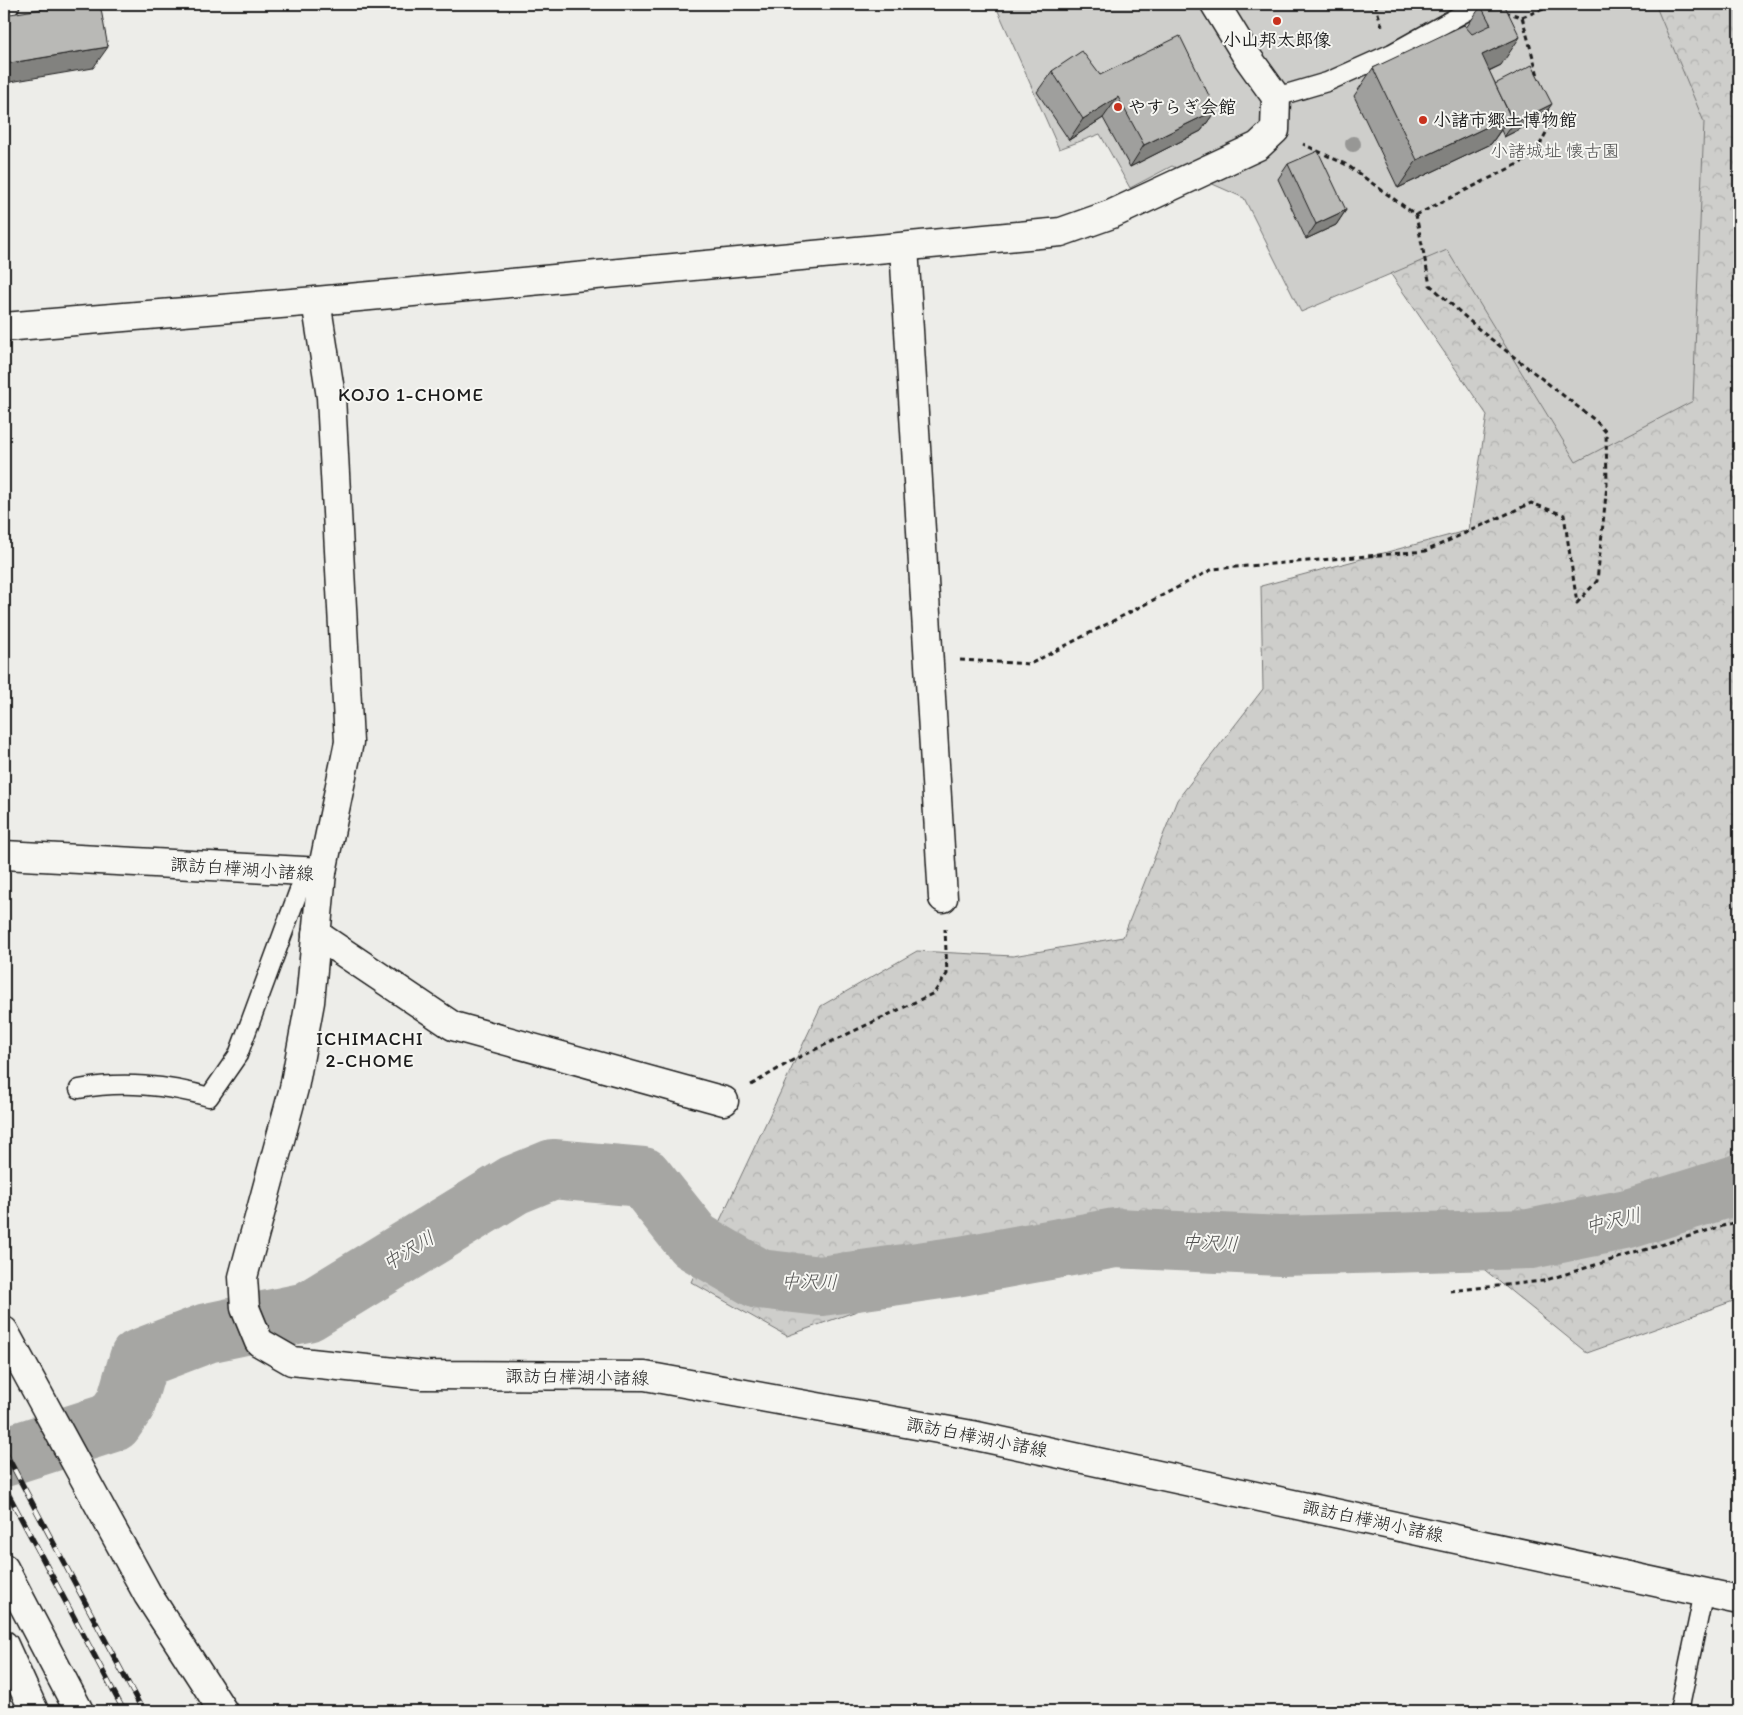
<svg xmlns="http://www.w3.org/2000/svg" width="1743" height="1715" font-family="Itim,'Klee One',sans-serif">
<defs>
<pattern id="forest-crowns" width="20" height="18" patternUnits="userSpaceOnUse" patternTransform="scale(1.25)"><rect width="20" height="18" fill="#cececb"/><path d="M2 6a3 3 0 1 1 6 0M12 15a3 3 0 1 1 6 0" fill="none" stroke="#b0b0ae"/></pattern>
</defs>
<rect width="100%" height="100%" fill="#edede9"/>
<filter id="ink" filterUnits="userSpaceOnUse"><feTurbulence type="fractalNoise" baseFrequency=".02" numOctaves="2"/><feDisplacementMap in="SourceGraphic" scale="10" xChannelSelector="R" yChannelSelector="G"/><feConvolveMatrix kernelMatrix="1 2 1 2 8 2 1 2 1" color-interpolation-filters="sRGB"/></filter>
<g filter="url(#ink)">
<polygon fill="url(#forest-crowns)" stroke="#757574" points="1171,4 1739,4 1739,1299 1587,1353 1427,1223 1125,1215 787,1336 691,1282 821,1006 917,951 1013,956 1123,937 1177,800 1263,689 1261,586 1469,530 1487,415 1326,179"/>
<polygon fill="#cececb" stroke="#757574" points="995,4 1655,4 1704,122 1693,401 1576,462 1447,250 1301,312 1244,198 1172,166 1130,188 1100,134 1059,149"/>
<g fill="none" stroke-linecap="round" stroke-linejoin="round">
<polyline stroke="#a6a6a3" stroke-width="60" points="4,1457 113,1422 126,1403 139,1359 207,1333 307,1312 514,1185 553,1169 643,1177 694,1241 759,1279 821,1286 961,1266 1115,1238 1281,1246 1530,1239 1628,1219 1739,1184"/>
<defs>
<g id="service">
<polyline points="1276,97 1327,82 1392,53 1478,5"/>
<path d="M79 1089C121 1081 168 1085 209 1097L238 1055 306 871"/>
<polyline points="1679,1711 1704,1592"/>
</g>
<g id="minor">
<polyline points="4,4 5,4"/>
<polyline points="904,247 943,898"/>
<polyline points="316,301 331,397 349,742 322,872"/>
<polyline points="4,327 316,301 1061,232 1112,214 1258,146 1275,130 1276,97 1248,58 1215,4"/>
<polyline points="316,934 453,1026 724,1101"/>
<polyline points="4,1568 79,1711"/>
<polyline points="4,1645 34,1711"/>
</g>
<polyline id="tertiary" points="4,1331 148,1595 223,1711"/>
<polyline id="primary" points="4,855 322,872 310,1002 294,1088 243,1277 245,1308 259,1342 292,1361 423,1375 645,1376 972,1435 1739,1600"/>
</defs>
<use href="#service" stroke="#1c1c1c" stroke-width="21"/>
<use href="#minor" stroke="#1c1c1c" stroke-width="31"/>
<use href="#tertiary" stroke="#1c1c1c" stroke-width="31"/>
<use href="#primary" stroke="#1c1c1c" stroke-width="31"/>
<g stroke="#1c1c1c" stroke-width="3" stroke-dasharray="5 4" stroke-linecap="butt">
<polyline points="1375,4 1383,29"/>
<polyline points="1505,12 1522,17 1540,83"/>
<polyline points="1522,17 1557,4"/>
<polyline points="1416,215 1534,156 1551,123 1547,108"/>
<polyline points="960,660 1030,664 1213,569 1426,551 1531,503 1564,515 1577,603 1597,581 1607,485 1606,432 1596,421 1482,332 1430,285 1416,215 1347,165 1303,144"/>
<polyline points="751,1085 793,1060 934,993 947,974 945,929"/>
<polyline points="1450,1291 1543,1281 1739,1221"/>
</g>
<use href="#service" stroke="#f6f6f2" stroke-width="18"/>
<use href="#minor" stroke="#f6f6f2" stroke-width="28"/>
<use href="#tertiary" stroke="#f6f6f2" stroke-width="28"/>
<use href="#primary" stroke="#f6f6f2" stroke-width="28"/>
<defs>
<g id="rail">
<polyline points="4,1450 143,1711"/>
<polyline points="4,1486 124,1711"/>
</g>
</defs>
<use href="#rail" stroke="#1c1c1c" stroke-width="5.5"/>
<use href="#rail" stroke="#f6f6f2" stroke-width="4" stroke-dasharray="11" stroke-linecap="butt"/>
</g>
<circle fill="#979795" cx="1353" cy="144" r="8"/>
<g fill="#9f9f9d" stroke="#1c1c1c">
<polygon points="1486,4 1501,65 1489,71 1495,83 1542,118 1504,137 1501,130 1491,144 1398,188 1354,96 1373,68 1466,28 1481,6"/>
<polygon points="1052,71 1100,75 1216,110 1201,131 1130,167 1103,118 1069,140 1037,92"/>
<polygon points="1288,164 1346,210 1336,225 1306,239 1278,179"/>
</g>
<g fill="#82827f" stroke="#1c1c1c">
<polygon points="1520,37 1501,65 1462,83 1482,55"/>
<polygon points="108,47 93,68 4,83 4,64"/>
<polygon points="1118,97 1103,118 1069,140 1083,119"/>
<polygon points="1552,104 1542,118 1504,137 1514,123"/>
<polygon points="1216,110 1201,131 1130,167 1144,145"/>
<polygon points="1510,116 1491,144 1398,188 1417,160"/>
<polygon points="1346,210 1336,225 1306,239 1316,224"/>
</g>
<g fill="#b9b9b6" stroke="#1c1c1c">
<polygon points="72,4 100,4 108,47 4,64 4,15"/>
<polygon points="1486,4 1504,4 1520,37 1482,55 1510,116 1417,160 1373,68 1464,25 1472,34 1491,25 1481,6"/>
<polygon points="1180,36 1216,110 1144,145 1118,97 1083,119 1052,71 1082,51 1100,75"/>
<polygon points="1532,65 1552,104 1514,123 1495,84"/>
<polygon points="1318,151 1346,210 1316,224 1288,164"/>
</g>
</g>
<g fill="#c8321e" stroke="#f6f6f2" stroke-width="2">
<circle cx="1277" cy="21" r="5"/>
<circle cx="1118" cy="107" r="5"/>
<circle cx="1423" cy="120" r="5"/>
</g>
<g text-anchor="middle" stroke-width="4" stroke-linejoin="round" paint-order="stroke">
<g font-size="18" font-weight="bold" fill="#1c1c1c" stroke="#f6f6f2" text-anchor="start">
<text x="1277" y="46" text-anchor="middle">小山邦太郎像</text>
<text x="1128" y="113">やすらぎ会館</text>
<text x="1433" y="126">小諸市郷土博物館</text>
</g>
<g font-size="18" fill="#515151" stroke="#f6f6f2">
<text x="1555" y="157">小諸城址 懐古園</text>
</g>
<g font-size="18" fill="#1c1c1c" stroke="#f6f6f2">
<text transform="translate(242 869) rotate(4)" y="6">諏訪白樺湖小諸線</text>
<text transform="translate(577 1377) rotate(1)" y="6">諏訪白樺湖小諸線</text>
<text transform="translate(977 1437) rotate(11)" y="6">諏訪白樺湖小諸線</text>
<text transform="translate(1373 1521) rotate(12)" y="6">諏訪白樺湖小諸線</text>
</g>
<g font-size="19" letter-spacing="1" fill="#1c1c1c" stroke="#f6f6f2">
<text x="411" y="401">KOJO 1-CHOME</text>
<text x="370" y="1045">ICHIMACHI<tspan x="370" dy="22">2-CHOME</tspan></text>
</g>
<g font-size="19" font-style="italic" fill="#535352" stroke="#f6f6f2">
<text transform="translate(1613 1220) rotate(-13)" y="7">中沢川</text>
<text transform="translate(1210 1242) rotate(3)" y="7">中沢川</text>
<text transform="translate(408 1250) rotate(-31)" y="7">中沢川</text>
<text transform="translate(809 1281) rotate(1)" y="7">中沢川</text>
</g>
</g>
<rect width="1743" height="1715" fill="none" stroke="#f6f6f2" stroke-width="20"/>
<rect x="10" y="10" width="1723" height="1695" fill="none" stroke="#1c1c1c" stroke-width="2" filter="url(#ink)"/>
</svg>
